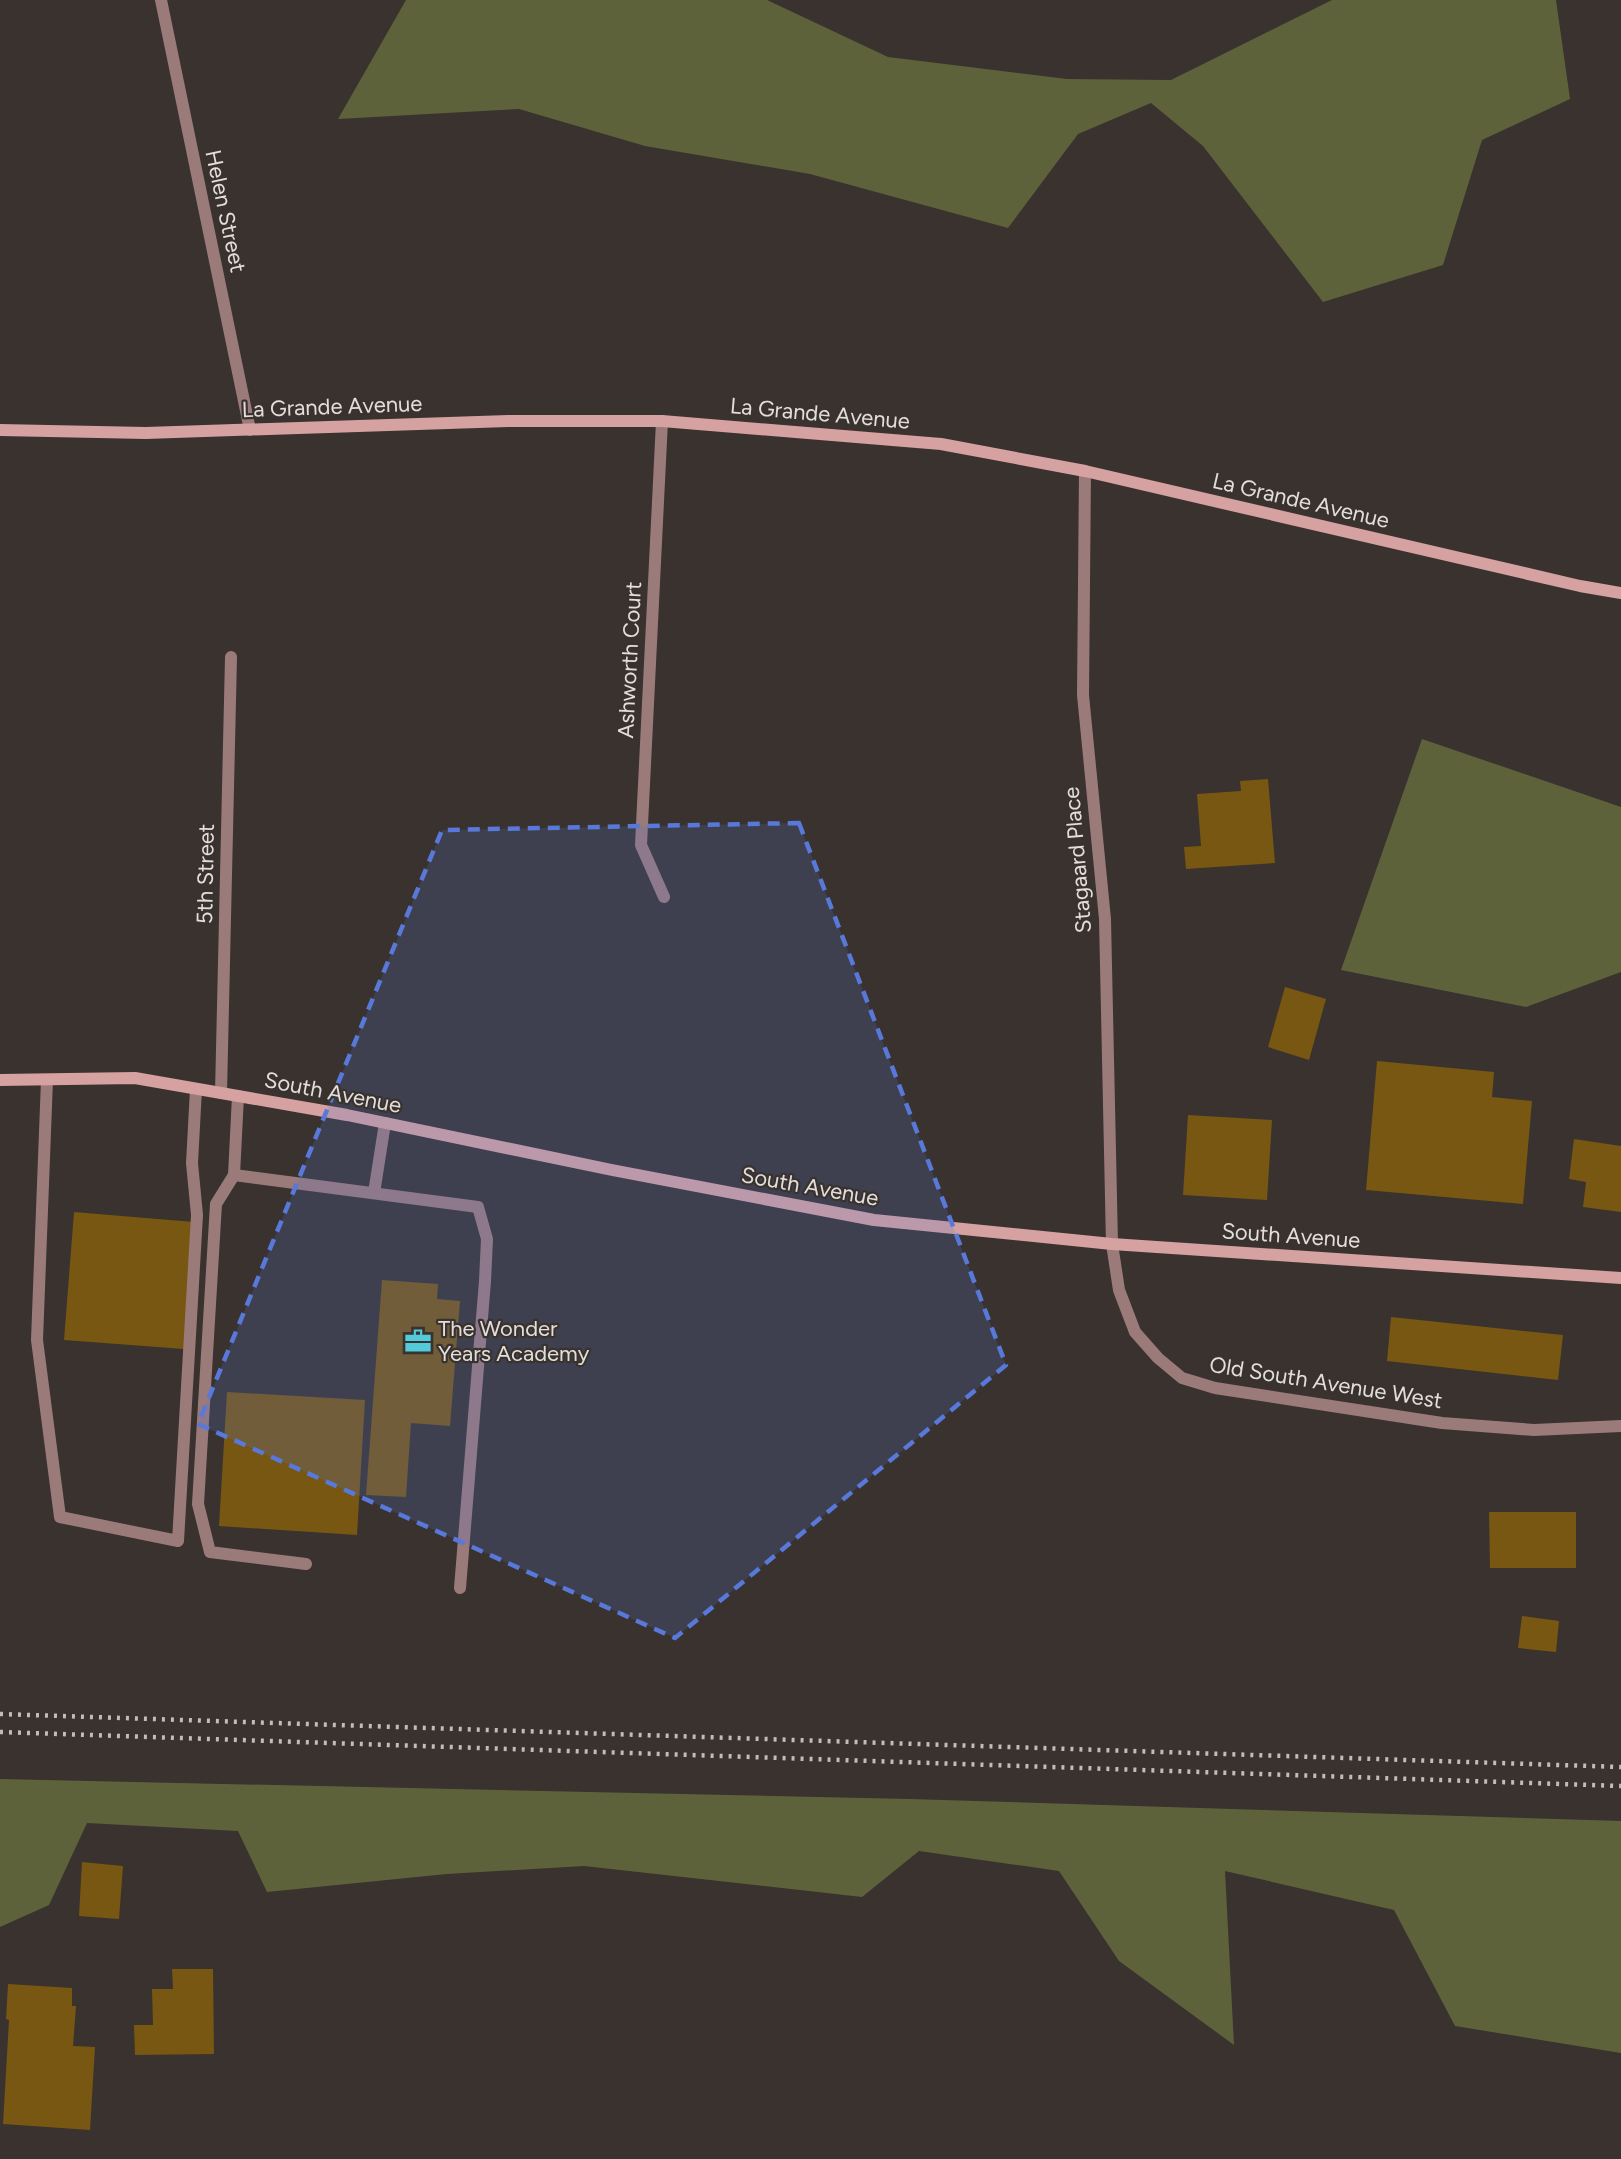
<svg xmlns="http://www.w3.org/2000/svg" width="1621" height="2159" font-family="Figtree,sans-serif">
<rect width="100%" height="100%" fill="#39322e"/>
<g fill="#5e623b">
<polygon points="406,0 767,0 888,57 1067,79 1171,80 1332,0 1556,0 1570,99 1482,140 1443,265 1323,302 1203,146 1151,103 1078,134 1008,228 810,174 645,146 519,109 338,119"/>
<polygon points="1422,739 1621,807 1621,972 1526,1007 1341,970"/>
<polygon points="0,1779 909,1799 1621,1821 1621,2053 1455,2026 1394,1910 1225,1871 1234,2045 1119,1961 1059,1871 919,1851 862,1897 584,1866 447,1874 267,1892 238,1831 87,1823 49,1905 0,1927"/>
</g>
<g fill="#775712">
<polygon points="1268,779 1275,863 1186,869 1184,847 1201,846 1197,794 1241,791 1240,781"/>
<polygon points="1285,987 1326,999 1309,1060 1268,1047"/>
<polygon points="1377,1061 1494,1072 1492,1097 1532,1101 1523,1204 1366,1190"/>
<polygon points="1188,1115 1272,1120 1267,1200 1183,1195"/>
<polygon points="1574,1139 1621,1146 1621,1212 1583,1207 1586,1182 1569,1179"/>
<polygon points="74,1212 194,1222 184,1349 64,1340"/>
<polygon points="382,1280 438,1284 437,1299 460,1301 450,1426 411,1423 406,1497 366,1495"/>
<polygon points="1391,1317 1563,1335 1558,1380 1387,1361"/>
<polygon points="227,1392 365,1400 357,1535 219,1526"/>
<polygon points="1489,1512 1576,1512 1576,1568 1490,1568"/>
<polygon points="1522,1616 1559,1621 1556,1652 1518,1648"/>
<polygon points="82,1862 123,1866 119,1919 79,1916"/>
<polygon points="172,1969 213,1969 214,2054 135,2055 134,2025 153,2025 152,1989 173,1989"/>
<polygon points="8,1984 72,1988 72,2006 76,2006 73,2046 95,2047 90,2130 3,2124 9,2020 6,2019"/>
</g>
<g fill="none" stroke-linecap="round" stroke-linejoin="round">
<g stroke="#9b7a7a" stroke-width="12">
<polyline points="47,1080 37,1340 60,1517 178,1541 197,1215 192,1163 196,1089"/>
<polyline points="238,1096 234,1175 478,1207 487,1239 485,1281 460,1588"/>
<polyline points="234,1175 216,1204 198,1504 210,1552 306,1564"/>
<polyline points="374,1193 385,1123"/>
</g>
<g stroke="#9b7a7a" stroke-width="12">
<polyline points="161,0 250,430"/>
<polyline points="662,421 641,845 664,897"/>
<polyline points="1085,471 1083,695 1105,919 1112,1244 1119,1290 1135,1332 1158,1358 1182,1378 1215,1388 1442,1423 1534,1430 1621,1426"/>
<polyline points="221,1093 231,657"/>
</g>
<g stroke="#d5a1a1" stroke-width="12">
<polyline points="0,430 146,433 508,421 662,421 941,444 1085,471 1580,586 1621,593"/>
<polyline points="0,1080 135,1078 347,1115 612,1170 874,1220 1112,1244 1621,1278"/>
</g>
<g stroke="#c2bdba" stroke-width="4.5" stroke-dasharray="3 6" stroke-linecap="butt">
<polyline points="0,1714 1621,1767"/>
<polyline points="0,1732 1621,1786"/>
</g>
</g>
<path fill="#5879d9" fill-opacity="0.2" stroke="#5879d9" stroke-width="4.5" stroke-dasharray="12 8" stroke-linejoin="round" d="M799 823 1006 1365 675 1638 198 1424 442 830Z"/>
<defs>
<symbol id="office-bare" viewBox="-9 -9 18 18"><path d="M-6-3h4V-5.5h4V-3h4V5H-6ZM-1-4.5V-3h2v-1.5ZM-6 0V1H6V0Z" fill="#53cbda" stroke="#39322e" stroke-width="2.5" paint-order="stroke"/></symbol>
</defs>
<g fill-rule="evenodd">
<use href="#office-bare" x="399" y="1322" width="38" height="38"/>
</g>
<g text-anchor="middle" stroke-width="4.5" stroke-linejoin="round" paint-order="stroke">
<g font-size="22" fill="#e2dedb" stroke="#39322e">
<text transform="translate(226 211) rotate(78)" y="8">Helen Street</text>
<text transform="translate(332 406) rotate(-2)" y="8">La Grande Avenue</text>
<text transform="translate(820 413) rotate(5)" y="8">La Grande Avenue</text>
<text transform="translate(1301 500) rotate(13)" y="8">La Grande Avenue</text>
<text transform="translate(629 660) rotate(-87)" y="8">Ashworth Court</text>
<text transform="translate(1077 860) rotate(-95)" y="8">Stagaard Place</text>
<text transform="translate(205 874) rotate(-89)" y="8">5th Street</text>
<text transform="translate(333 1092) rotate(11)" y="8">South Avenue</text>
<text transform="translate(810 1186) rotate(10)" y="8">South Avenue</text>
<text transform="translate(1291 1235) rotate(4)" y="8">South Avenue</text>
<text transform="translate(1326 1382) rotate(9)" y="8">Old South Avenue West</text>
</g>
<g font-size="22" fill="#e2dedb" stroke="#39322e" text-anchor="start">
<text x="438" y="1336">The Wonder<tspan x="438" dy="25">Years Academy</tspan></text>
</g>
</g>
</svg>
